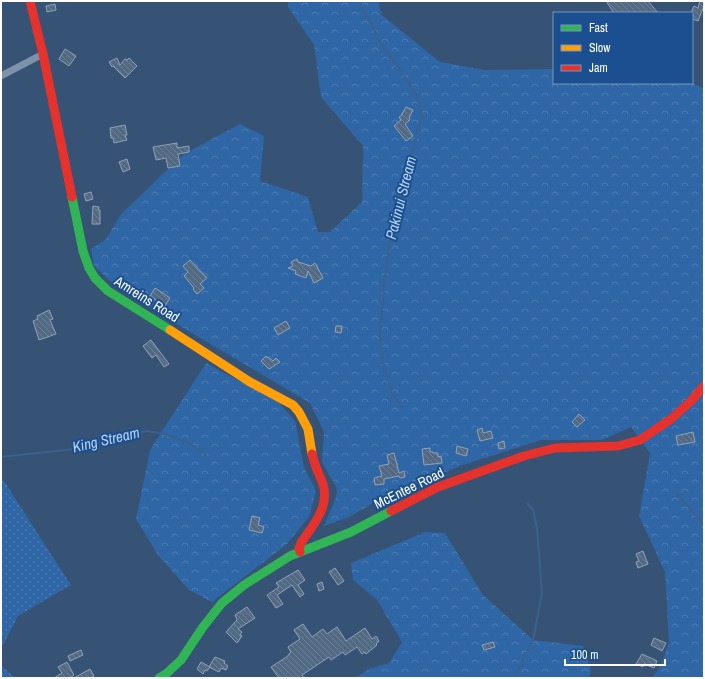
<svg xmlns="http://www.w3.org/2000/svg" width="705" height="679" font-family="'Archivo Narrow',sans-serif">
<defs>
<pattern id="grass-dots" width="8" height="8" patternUnits="userSpaceOnUse"><rect width="8" height="8" fill="#2f66a5"/><path d="M2 2h.1M6 6h.1" fill="none" stroke="#4e7db2" stroke-width="1.8" stroke-linecap="round"/></pattern>
<pattern id="forest-crowns" width="20" height="18" patternUnits="userSpaceOnUse"><rect width="20" height="18" fill="#2f66a5"/><path d="M2 6a3 3 0 1 1 6 0M12 15a3 3 0 1 1 6 0" fill="none" stroke="#4e7db2"/></pattern>
<pattern id="building-back-hatch" width="6" height="6" patternUnits="userSpaceOnUse"><rect width="6" height="6" fill="#526984"/><path d="M-1 5l2 2M0 0l6 6M5-1l2 2" fill="none" stroke="#6c8096"/></pattern>
</defs>
<rect width="100%" height="100%" fill="#365274"/>
<g fill="url(#grass-dots)">
<polygon points="1,481 4,481 71,585 18,616 1,649"/>
<polygon points="1,665 15,678 1,678"/>
</g>
<g fill="url(#forest-crowns)">
<polygon points="288,1 378,1 382,15 440,62 485,70 554,69 554,83 692,83 704,89 704,678 652,678 659,669 669,643 665,572 639,516 650,453 631,427 602,440 541,440 463,465 382,498 349,517 324,526 336,497 337,490 335,485 322,462 324,432 310,403 170,320 111,282 94,266 91,249 106,239 121,214 184,154 240,124 264,136 260,181 308,197 318,232 330,232 362,202 363,146 321,97 314,45 288,7"/>
<polygon points="206,363 278,402 295,421 304,467 316,491 309,517 287,544 212,602 189,590 158,555 136,519 150,450"/>
<polygon points="425,532 445,533 483,595 533,640 583,646 591,671 589,678 355,678 369,669 389,663 402,642 377,600 353,580 351,563"/>
</g>
<g fill="none" stroke-linecap="round" stroke-linejoin="round">
<g stroke="#3b618d" stroke-width="2">
<polyline points="359,1 381,43 411,86 418,100 422,115 389,245 384,286 380,337 384,368 392,393 402,407"/>
<polyline points="1,457 74,449 147,431 164,434 185,441 206,454"/>
<polyline points="677,494 704,525"/>
<polyline points="514,678 533,641 542,593 537,529 533,510 528,504"/>
</g>
</g>
<g fill="url(#building-back-hatch)" stroke="#92a2b6">
<polygon points="606,1 648,1 658,13 614,13"/>
<polygon points="700,1 704,1 704,6 698,21 692,19 692,10 694,6 698,8"/>
<polygon points="55,4 56,10 47,12 46,6"/>
<polygon points="65,49 76,56 69,66 59,59"/>
<polygon points="117,58 120,65 125,59 127,60 129,58 137,66 125,78 113,66 112,67 109,62"/>
<polygon points="406,107 413,110 409,118 410,120 405,124 413,136 406,141 394,126 401,120 399,117 401,116"/>
<polygon points="125,125 127,135 125,135 127,140 114,143 113,138 111,138 110,128"/>
<polygon points="177,143 177,148 189,146 189,152 178,154 180,166 168,168 166,158 156,160 153,147"/>
<polygon points="127,159 130,169 123,172 119,162"/>
<polygon points="91,192 93,199 86,201 84,194"/>
<polygon points="93,206 99,207 98,210 100,210 100,224 92,224"/>
<polygon points="297,259 298,262 311,266 315,263 323,278 314,283 308,271 306,278 295,274 296,271 288,268 293,266 291,262"/>
<polygon points="190,260 207,278 200,284 204,288 197,294 193,289 194,288 184,276 188,272 183,266"/>
<polygon points="155,288 170,298 165,306 150,296"/>
<polygon points="49,310 53,319 50,320 56,334 39,340 33,321 38,319 37,316"/>
<polygon points="286,321 290,328 278,335 274,328"/>
<polygon points="336,326 342,326 341,333 335,332"/>
<polygon points="151,340 169,364 164,367 156,355 152,358 143,346"/>
<polygon points="266,356 267,358 268,357 273,361 276,358 280,362 269,369 261,361"/>
<polygon points="579,414 585,420 577,427 572,422"/>
<polygon points="482,428 483,433 491,431 493,438 480,441 477,430"/>
<polygon points="693,432 695,442 678,445 676,436"/>
<polygon points="504,441 505,448 499,449 498,443"/>
<polygon points="457,446 468,449 466,456 456,453"/>
<polygon points="430,448 430,452 433,452 433,453 438,453 438,457 441,456 442,463 424,465 422,449"/>
<polygon points="394,453 399,473 404,471 405,477 400,478 399,476 384,479 384,484 375,485 374,478 382,476 379,466 389,464 387,455"/>
<polygon points="252,516 260,518 258,525 264,527 262,533 249,530"/>
<polygon points="643,551 648,564 638,568 636,562 639,561 636,554"/>
<polygon points="335,568 344,581 338,585 329,572"/>
<polygon points="298,570 305,580 298,585 304,594 300,597 292,585 277,595 283,604 276,608 267,595 279,587 276,583"/>
<polygon points="322,582 324,589 319,591 317,584"/>
<polygon points="247,607 255,618 238,629 242,632 240,635 242,636 237,643 226,632 237,620 235,615"/>
<polygon points="303,624 312,637 323,629 327,634 337,627 346,641 365,628 372,639 376,636 379,641 376,644 377,645 366,654 365,652 362,654 357,647 345,655 343,652 331,660 329,657 302,675 304,678 279,678 271,667 288,656 288,655 291,652 288,647 300,639 294,630"/>
<polygon points="654,638 666,643 662,651 651,645"/>
<polygon points="493,642 495,647 484,650 482,645"/>
<polygon points="81,650 83,655 70,661 68,656"/>
<polygon points="642,654 657,661 654,668 644,664 643,667 636,664"/>
<polygon points="215,657 225,661 224,663 228,666 226,670 221,668 219,672 209,667"/>
<polygon points="67,662 74,675 70,678 54,678 62,673 58,667"/>
<polygon points="201,662 210,667 207,671 205,670 203,674 197,669"/>
<polygon points="90,669 94,676 90,678 74,678"/>
</g>
<g fill="none" stroke-linecap="round" stroke-linejoin="round">
<polyline stroke="#7d92a8" stroke-width="7" points="1,76 43,54"/>
<g stroke="#30b455" stroke-width="9">
<polyline points="72,197 83,251 89,268 95,278 108,291 170,330"/>
<polyline points="159,678 167,673 181,660 203,627 222,603 244,585 290,556 351,532 391,511"/>
</g>
<polyline stroke="#ff9f0a" stroke-width="9" points="170,330 250,382 293,405 299,412 308,429 312,454"/>
<g stroke="#e5322d" stroke-width="9">
<polyline points="30,1 43,54 72,197"/>
<polyline points="391,511 438,487 524,456 555,448 618,446 640,440 671,419 691,401 704,386"/>
<path d="M300 552 299 548 301 543C313 525 330 507 323 484 319 474 314 464 312 454"/>
</g>
</g>
<g text-anchor="middle" stroke-width="4" stroke-linejoin="round" paint-order="stroke">
<g font-size="14" fill="#fff" stroke="#1b4f8f">
<text transform="translate(147 299) rotate(32)" y="5">Amreins Road</text>
<text transform="translate(409 488) rotate(-26)" y="5">McEntee Road</text>
</g>
<g font-size="15" font-style="italic" fill="#b5d3f5" stroke="#1b4f8f">
<text transform="translate(401 198) rotate(-76)" y="5">Pakinui Stream</text>
<text transform="translate(106 440) rotate(-13)" y="5">King Stream</text>
</g>
</g>
<rect width="705" height="679" fill="none" stroke="#ffffff" stroke-width="4"/>
<rect x="553" y="12" width="140" height="72" fill="#1b4f8f" stroke="#7695bc"/>
<rect x="561" y="25" width="20" height="6" fill="#30b455" stroke="#7695bc"/>
<text x="589" y="32" font-size="12" fill="#ffffff">Fast</text>
<rect x="561" y="45" width="20" height="6" fill="#ff9f0a" stroke="#7695bc"/>
<text x="589" y="52" font-size="12" fill="#ffffff">Slow</text>
<rect x="561" y="65" width="20" height="6" fill="#e5322d" stroke="#7695bc"/>
<text x="589" y="72" font-size="12" fill="#ffffff">Jam</text>
<path d="M565 659v6h100v-6" fill="none" stroke="#ffffff" stroke-width="2"/>
<text x="571" y="659" font-size="12" fill="#ffffff" stroke="#1b4f8f" stroke-width="3" paint-order="stroke">100 m</text>
</svg>
